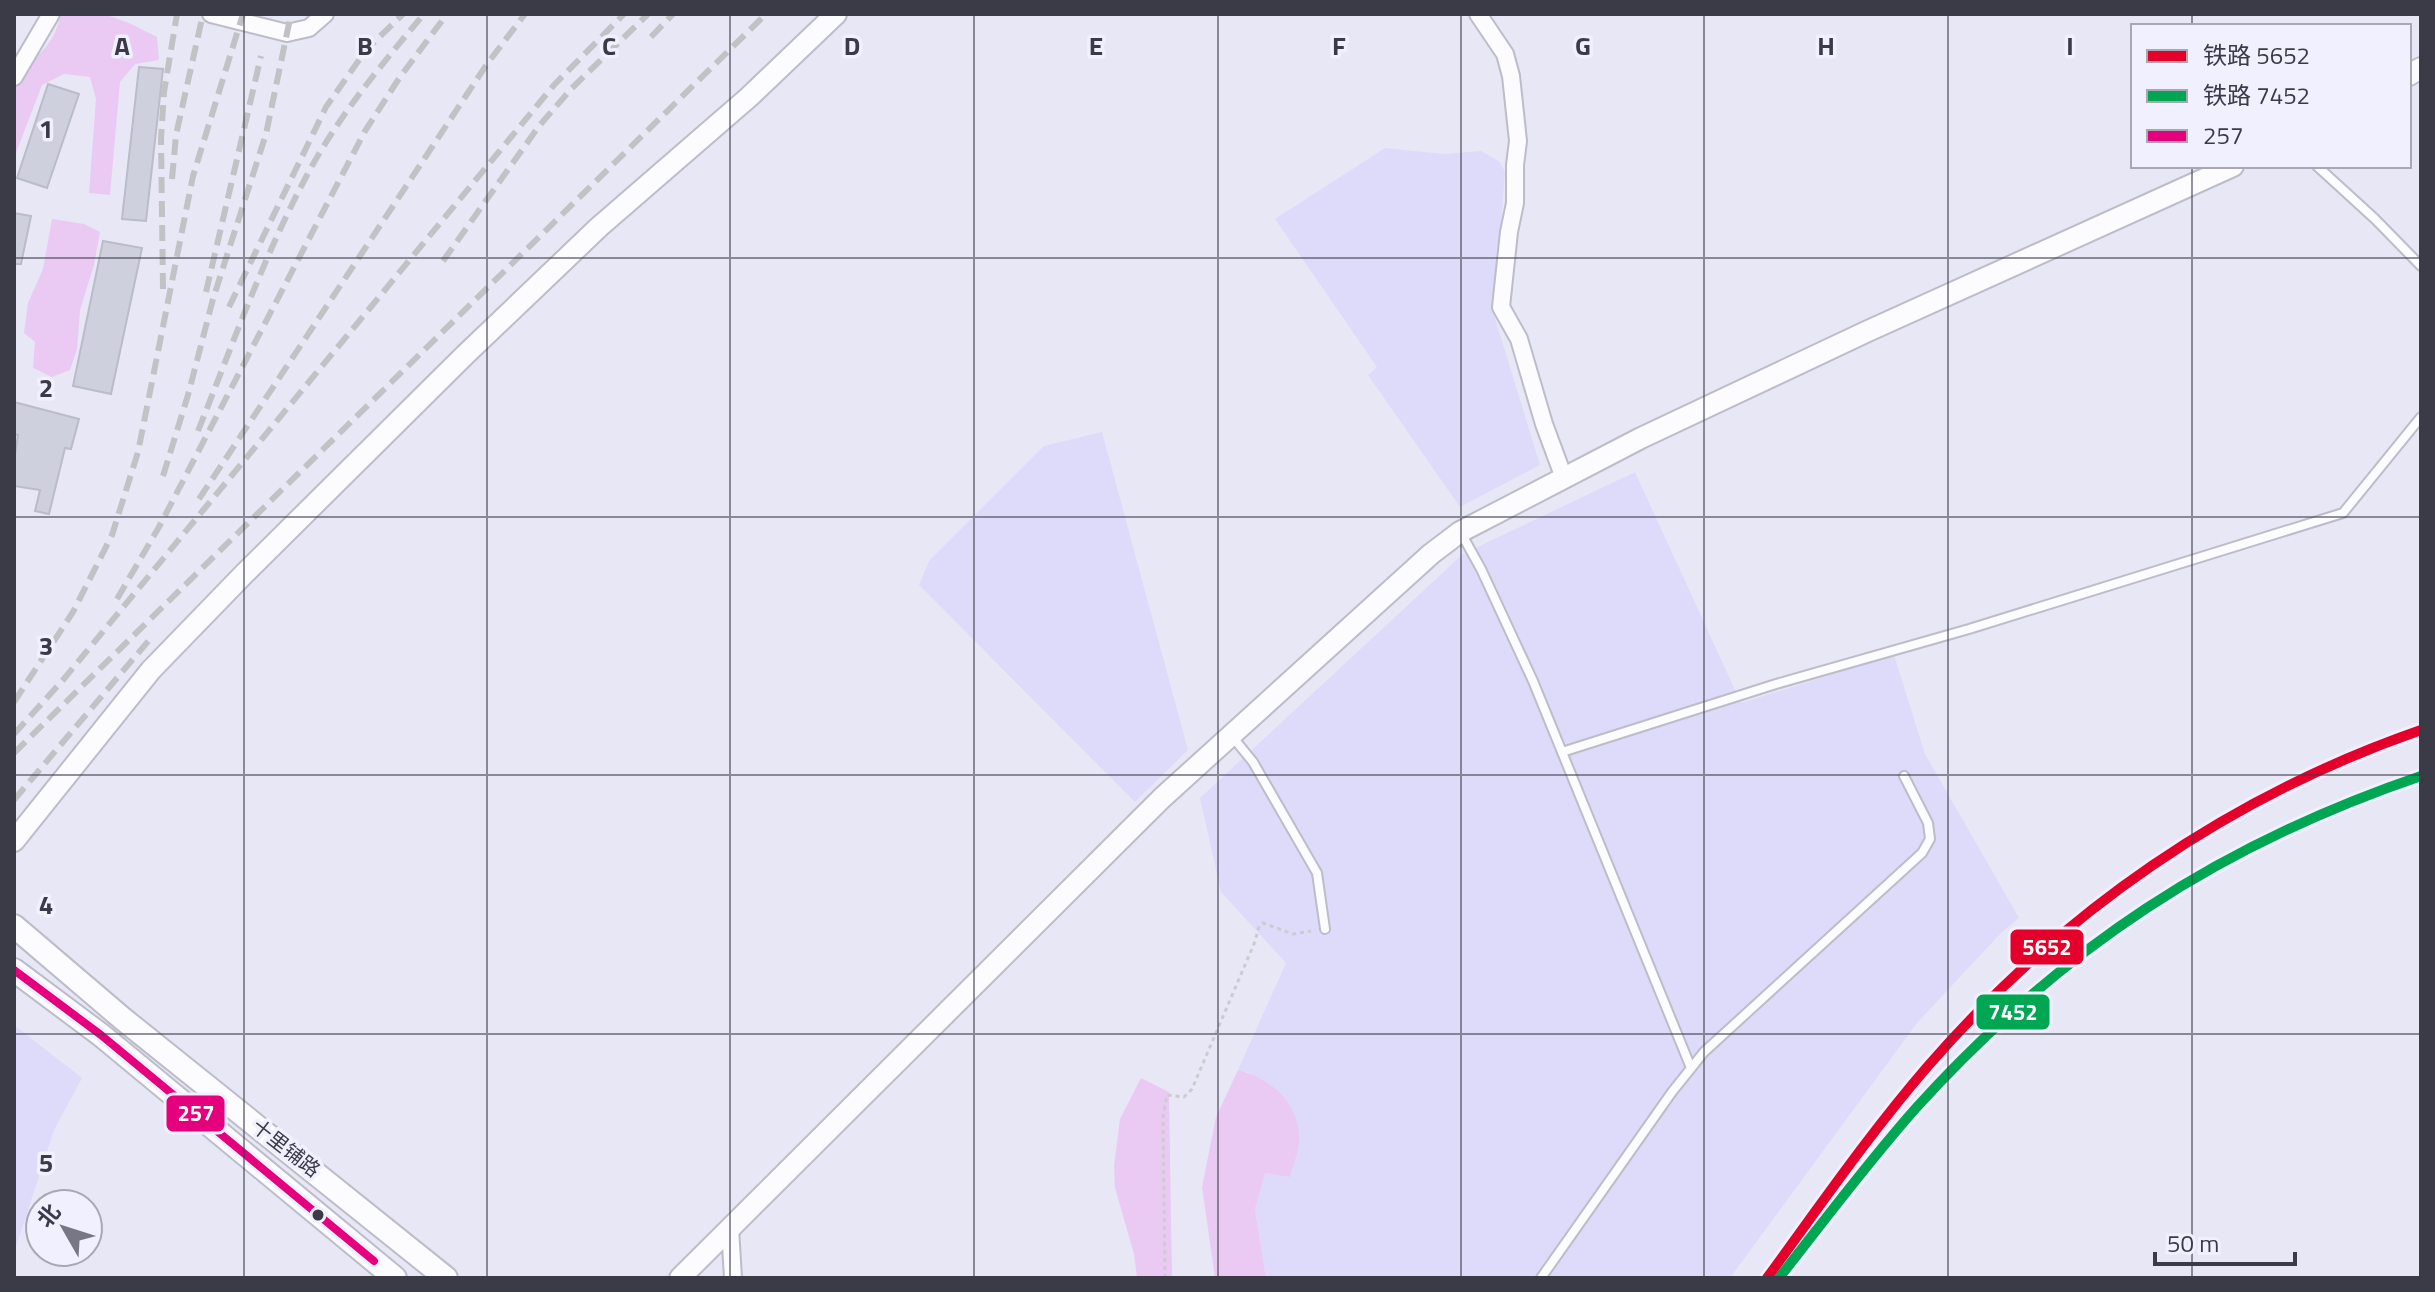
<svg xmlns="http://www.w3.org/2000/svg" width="2435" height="1292" font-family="'Titillium Web','Noto Sans SC',sans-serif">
<rect width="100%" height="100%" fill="#e8e7f6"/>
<g fill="#dddbf9">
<polygon points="1385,148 1444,154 1481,151 1500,162 1505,172 1494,315 1540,465 1460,507 1368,375 1377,367 1275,219"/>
<polygon points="1102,432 1188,750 1135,802 919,585 929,561 1044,446"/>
<polygon points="1635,472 1741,703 1894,655 1925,754 2019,918 2001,933 1917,1023 1730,1278 1266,1278 1255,1209 1265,1172 1290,1176 1249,1073 1238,1070 1286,963 1221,892 1200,798 1463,554"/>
<polygon points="14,1025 82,1078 54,1130 14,1253"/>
</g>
<g fill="#eacaf3">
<path d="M61 14H104L129 23 157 37 159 60 135 64 120 82 110 195 89 193 96 99 90 77 64 74 42 85 14 158V69C41 57 54 43 61 14Z"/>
<polygon points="52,219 84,224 100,232 94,265 80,310 77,349 70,370 52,377 33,368 35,342 24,333 28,303 43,269"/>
<path d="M1238 1070C1271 1079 1300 1103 1299 1140 1299 1152 1293 1165 1290 1177L1265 1173 1255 1209 1266 1278H1215L1202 1187 1216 1117Z"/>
<polygon points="1141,1078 1169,1092 1172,1278 1137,1278 1134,1254 1115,1188 1114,1166 1120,1119"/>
</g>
<g fill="#ced0dd" stroke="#babcc8" stroke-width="2">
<polygon points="139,67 163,69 146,221 122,219"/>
<polygon points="48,84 79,94 47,188 17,178"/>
<polygon points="14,213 31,216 21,264 14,264"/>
<polygon points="103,241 142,248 111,394 73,386"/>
<polygon points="14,402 79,419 71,449 65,448 49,514 35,511 40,490 14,486 14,462 18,435 14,434"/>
</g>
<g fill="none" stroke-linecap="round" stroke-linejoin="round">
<defs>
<g id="service">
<polyline points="2317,166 2375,219 2421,266"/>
<polyline points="1461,533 1481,569 1533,681 1691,1068"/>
<polyline points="1231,735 1253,762 1317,873 1325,929"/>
<polyline points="1562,752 1776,684 1969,629 2343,513 2421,417"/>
<polyline points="1541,1278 1672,1092 1704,1052 1922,853 1930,839 1928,823 1904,776"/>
</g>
<g id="minor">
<polyline points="211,14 287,33 309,28 325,14"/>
<polyline points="1478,14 1505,54 1511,76 1518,141 1515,165 1515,203 1509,232 1501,307 1519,339 1544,424 1564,478"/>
<polyline points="14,77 51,14"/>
<polyline points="730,1228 733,1278"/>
</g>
<g id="tertiary">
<polyline points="2409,75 2421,68"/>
<polyline points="14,841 151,670 245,573 466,354 599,227 749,97 836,14"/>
<polyline points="680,1278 1162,798 1431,554 1460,532 1641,438 1868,331 2233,166"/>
</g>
<g id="secondary">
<polyline points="14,926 123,1019 446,1278"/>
<polyline points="14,970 101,1035 395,1278"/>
</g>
</defs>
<use href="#service" stroke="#bdbcc9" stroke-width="12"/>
<use href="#minor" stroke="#bdbcc9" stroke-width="20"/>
<use href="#tertiary" stroke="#bdbcc9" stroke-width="24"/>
<use href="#secondary" stroke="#bdbcc9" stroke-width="26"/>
<polyline stroke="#cbcbd1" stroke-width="3" stroke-dasharray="4 4" stroke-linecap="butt" points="1165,1278 1163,1116 1167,1095 1184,1097 1192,1089 1254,944 1259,927 1263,923 1293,934 1311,931"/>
<use href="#service" stroke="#fcfbfe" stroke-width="8"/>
<use href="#minor" stroke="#fcfbfe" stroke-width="16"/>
<use href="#tertiary" stroke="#fcfbfe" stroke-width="20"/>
<use href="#secondary" stroke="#fcfbfe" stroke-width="22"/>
<g stroke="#c2c2c6" stroke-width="6" stroke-dasharray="16 8" stroke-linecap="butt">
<polyline points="651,37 673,14"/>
<polyline points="172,179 176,135 203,14"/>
<polyline points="443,261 539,126 572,88 648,14"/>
<polyline points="163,289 161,139 164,92 177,14"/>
<polyline points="206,292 261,56"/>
<polyline points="229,307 326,107 366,50 403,14"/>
<path d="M198 431C232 346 263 258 306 177 337 118 381 65 424 14"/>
<polyline points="163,476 188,395 213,299 266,134 291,14"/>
<polyline points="199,499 487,64 525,14"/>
<polyline points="117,599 159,527 365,131 400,77 447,14"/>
<polyline points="14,702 73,612 112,535 138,452 193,176 243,14"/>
<polyline points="14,734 63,680 554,85 624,14"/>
<polyline points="14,753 766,14"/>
<polyline points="14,800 150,639"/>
</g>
<defs>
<polyline id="bus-1" points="14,970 101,1035 374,1261"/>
</defs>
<use href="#bus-1" stroke="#f0f0fe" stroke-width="14"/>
<use href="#bus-1" stroke="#e5007d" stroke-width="8"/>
<defs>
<path id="rail-1" d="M1767 1278C1819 1207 1870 1133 1928 1066 2062 912 2228 797 2421 730"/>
<path id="rail-2" d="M1779 1278C1824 1221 1868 1162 1916 1108 2060 949 2218 845 2421 776"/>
</defs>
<use href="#rail-1" stroke="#f0f0fe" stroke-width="16"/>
<use href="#rail-2" stroke="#f0f0fe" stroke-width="16"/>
<use href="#rail-1" stroke="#e4002b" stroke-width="10"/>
<use href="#rail-2" stroke="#00a651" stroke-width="10"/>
</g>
<path fill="none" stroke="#3b3b48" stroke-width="2" stroke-opacity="0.55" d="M244 14V1278M487 14V1278M730 14V1278M974 14V1278M1218 14V1278M1461 14V1278M1704 14V1278M1948 14V1278M2192 14V26M2192 166V1278M14 258H2421M14 517H2421M14 775H2421M14 1034H2421"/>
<circle fill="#3b3b48" stroke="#f0f0fe" stroke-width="3" cx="318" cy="1215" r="7"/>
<g text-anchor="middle" stroke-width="7" stroke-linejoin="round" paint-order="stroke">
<g font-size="20" fill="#3b3b48" stroke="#f0f0fe">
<text transform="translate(286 1148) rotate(38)" y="7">十里铺路</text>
</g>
</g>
<g font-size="26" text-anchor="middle" font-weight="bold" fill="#3b3b48" stroke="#f0f0fe" stroke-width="7" stroke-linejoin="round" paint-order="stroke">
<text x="122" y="55">A</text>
<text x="365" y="55">B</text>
<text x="609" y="55">C</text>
<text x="852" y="55">D</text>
<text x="1096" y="55">E</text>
<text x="1339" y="55">F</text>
<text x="1583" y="55">G</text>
<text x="1826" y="55">H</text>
<text x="2070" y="55">I</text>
<text x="46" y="138">1</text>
<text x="46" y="397">2</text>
<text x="46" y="655">3</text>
<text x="46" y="914">4</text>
<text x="46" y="1172">5</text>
</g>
<g stroke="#f0f0fe" stroke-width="3">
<rect x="2009" y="928" width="76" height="38" rx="8" fill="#e4002b"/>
<rect x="1975" y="993" width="76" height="38" rx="8" fill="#00a651"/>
<rect x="165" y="1094" width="61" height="39" rx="8" fill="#e5007d"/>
</g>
<g font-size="22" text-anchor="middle" font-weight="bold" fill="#fff">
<text x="2047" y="955">5652</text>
<text x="2013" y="1020">7452</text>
<text x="196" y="1121">257</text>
</g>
<rect width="2435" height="1292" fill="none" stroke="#3b3b48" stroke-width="32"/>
<rect x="2131" y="24" width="280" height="144" fill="#f0f0fe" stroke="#a8a8b5" stroke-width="2"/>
<rect x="2147" y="50" width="40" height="12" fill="#e4002b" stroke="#a8a8b5" stroke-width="2"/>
<text x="2203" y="64" font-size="24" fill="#3b3b48">铁路 5652</text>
<rect x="2147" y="90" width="40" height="12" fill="#00a651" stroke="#a8a8b5" stroke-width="2"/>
<text x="2203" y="104" font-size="24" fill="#3b3b48">铁路 7452</text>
<rect x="2147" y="130" width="40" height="12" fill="#e5007d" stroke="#a8a8b5" stroke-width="2"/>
<text x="2203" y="144" font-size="24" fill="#3b3b48">257</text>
<g transform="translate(64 1228) rotate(309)"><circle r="38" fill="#f0f0fe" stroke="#a8a8b5" stroke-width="2"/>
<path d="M0-6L14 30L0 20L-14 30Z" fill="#787785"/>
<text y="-12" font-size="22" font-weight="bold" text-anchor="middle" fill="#3b3b48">北</text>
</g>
<path d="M2155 1252v12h140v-12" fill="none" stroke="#3b3b48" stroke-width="4"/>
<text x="2167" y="1252" font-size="24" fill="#3b3b48" stroke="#f0f0fe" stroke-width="6" paint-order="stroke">50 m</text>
</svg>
